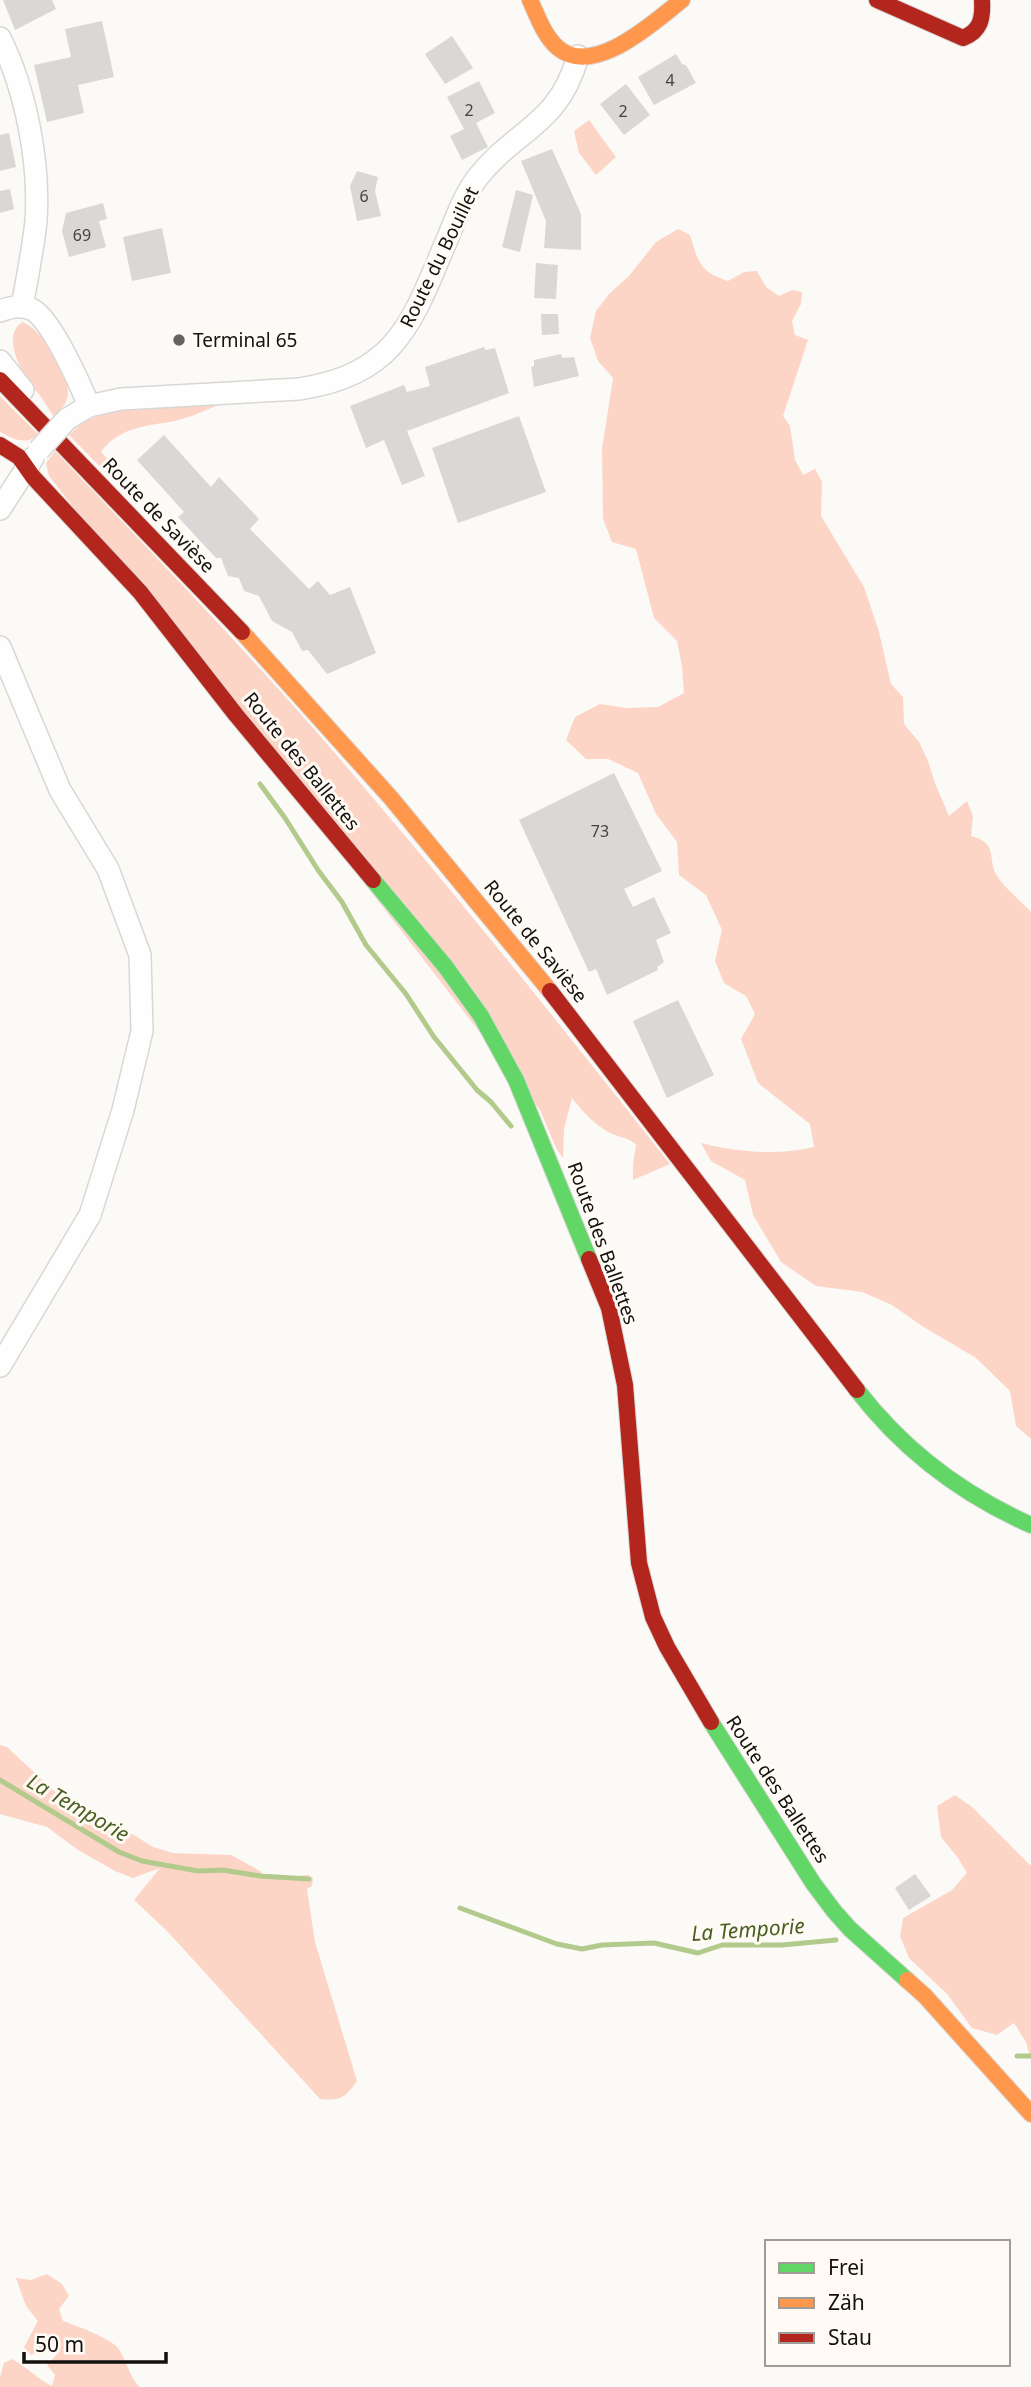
<svg xmlns="http://www.w3.org/2000/svg" width="1031" height="2387" font-family="'Noto Sans',sans-serif">
<rect width="100%" height="100%" fill="#fcfaf7"/>
<g fill="#fcd5c7">
<polygon points="589,120 616,157 596,175 579,153 574,131"/>
<path d="M678 229 690 235C698 262 700 272 728 281L744 272 757 271 766 287 779 296 792 290 802 292 801 304 792 321 795 335 808 340 783 416 790 426 795 460 803 475 815 469 822 482 821 516 864 587 879 632 891 684 903 697 904 724 919 742 928 761 935 783 949 816 967 801 973 816 971 836C1001 844 985 860 999 879 1008 891 1021 901 1031 912V1439L1016 1426 1010 1391 976 1358 922 1326 892 1305 862 1292 816 1286 781 1262 753 1215 745 1180 711 1161 701 1143C737 1152 778 1156 814 1147L810 1124 758 1083 741 1039 755 1014 746 996 724 983 715 961 722 930 706 895 679 875 677 842 656 814 638 773 608 759H586L566 740 575 717 600 704 626 708 658 707 684 693 682 666 677 641 654 618 636 549 612 542 603 519 602 449 613 378 598 361 590 338 596 311 609 294 629 276 656 242Z"/>
<path d="M23 322C42 330 70 373 68 394 67 404 61 410 53 416 48 408 44 400 38 393 21 374 0 334 23 322Z"/>
<path d="M0 396 38 434C27 446 12 439 0 432Z"/>
<path d="M226 401C210 409 192 417 175 421 147 426 119 427 101 452L116 467 111 478 69 435 84 421 125 407Z"/>
<path d="M55 451C153 554 253 657 346 766 457 896 564 1029 670 1164L633 1180V1164L636 1145C629 1137 620 1138 610 1133 594 1124 583 1112 572 1098L564 1129 563 1158 556 1148 540 1110 49 476 46 463Z"/>
<path d="M0 1745 7 1747 53 1790 90 1816 134 1835 153 1847 173 1853 231 1855 260 1871 267 1879 308 1875 313 1878 312 1886 307 1889 315 1942 357 2081C345 2098 341 2101 320 2099L168 1932 134 1900 160 1868 133 1878 115 1871 78 1850 47 1827 0 1814Z"/>
<polygon points="955,1795 972,1807 1031,1866 1031,2061 1026,2042 1014,2023 997,2035 972,2028 947,1994 909,1958 900,1936 903,1918 952,1890 967,1873 958,1858 941,1837 937,1806"/>
<path d="M47 2274 62 2284 69 2296 59 2309 63 2321C77 2326 110 2338 118 2348 126 2359 131 2380 140 2387H0V2377L4 2363 12 2359C26 2366 37 2379 52 2386L55 2375 47 2365 60 2351 48 2341 41 2350 31 2355 24 2347 38 2321 26 2306 16 2278 31 2280Z"/>
</g>
<g fill="none" stroke-linecap="round" stroke-linejoin="round">
<g stroke="#b2ca8c" stroke-width="5">
<polyline points="260,784 285,818 318,870 342,902 366,945 406,994 434,1037 477,1090 491,1102 511,1126"/>
<polyline points="0,1780 119,1852 142,1861 198,1871 223,1870 260,1876 309,1879"/>
<polyline points="460,1908 557,1944 582,1949 602,1945 654,1943 698,1953 722,1945 782,1945 836,1940"/>
<polyline points="1017,2056 1031,2056"/>
</g>
</g>
<g fill="#dad8d7">
<polygon points="3,0 52,0 56,9 15,30"/>
<polygon points="102,21 114,77 78,85 84,113 47,122 34,65 71,57 65,29"/>
<polygon points="452,36 473,68 445,84 425,54"/>
<polygon points="676,54 682,64 686,65 696,83 654,105 638,77"/>
<polygon points="479,81 495,113 476,123 488,147 462,160 450,136 464,129 447,97"/>
<polygon points="626,84 650,115 624,135 600,104"/>
<polygon points="9,133 16,167 0,171 0,135"/>
<polygon points="552,149 581,214 581,250 544,248 546,221 521,161"/>
<polygon points="357,171 378,177 375,191 381,216 357,221 350,186"/>
<polygon points="10,189 14,209 0,213 0,191"/>
<polygon points="516,190 533,195 520,252 502,247"/>
<polygon points="103,203 107,219 99,221 106,247 69,257 62,231 66,213"/>
<polygon points="162,228 171,273 132,281 123,237"/>
<polygon points="536,263 558,265 556,299 534,298"/>
<polygon points="541,314 558,314 559,334 542,335"/>
<polygon points="484,347 486,350 495,348 509,393 407,431 425,476 402,485 384,440 366,448 350,406 404,385 407,392 430,386 425,367"/>
<polygon points="561,354 562,358 574,357 579,376 534,387 531,367 534,366 534,360"/>
<polygon points="519,416 546,492 458,523 432,448"/>
<polygon points="164,435 211,487 219,477 259,519 250,529 309,589 318,581 330,595 350,587 376,653 327,674 308,650 302,651 292,632 272,621 259,596 244,591 239,578 228,576 221,558 216,558 178,517 184,512 137,460"/>
<polygon points="614,773 662,871 624,889 633,907 654,897 671,933 656,940 664,962 657,967 658,970 607,995 596,969 589,972 519,820"/>
<polygon points="678,1000 714,1075 667,1098 633,1021"/>
<polygon points="915,1874 931,1896 909,1910 895,1888"/>
</g>
<g fill="none" stroke-linecap="round" stroke-linejoin="round">
<defs>
<g id="street">
<path d="M0 38C26 90 40 163 36 221 33 250 27 278 22 307"/>
<path d="M0 311C10 307 22 304 33 310 52 321 80 384 89 406"/>
<polyline points="0,361 23,390"/>
<path d="M67 419 89 406 121 399 299 389C400 374 413 318 449 235 457 215 465 194 478 177 516 129 559 125 578 56"/>
<polyline points="0,509 33,458"/>
<polyline points="0,647 60,790 108,869 140,955 142,1031 123,1110 90,1215 0,1366"/>
</g>
<g id="fast">
<polyline points="373,880 445,966 481,1016 516,1080 589,1259"/>
<path d="M857 1390C904 1451 961 1494 1031 1525"/>
<polyline points="711,1722 813,1883 834,1911 850,1929 907,1980"/>
</g>
<g id="slow">
<path d="M530 0C537 15 544 36 558 48 594 78 654 22 682 0"/>
<polyline points="242,632 391,798 550,991"/>
<polyline points="907,1980 925,1996 1031,2114"/>
</g>
<g id="jam">
<path d="M877 0 963 38C981 31 983 18 982 0"/>
<polyline points="0,380 242,632"/>
<polyline points="0,445 19,457 33,477 140,592 236,715 373,880"/>
<polyline points="550,991 857,1390"/>
<polyline points="589,1259 609,1308 625,1385 639,1563 653,1617 667,1647 711,1722"/>
</g>
</defs>
<use href="#street" stroke="#d9d7d4" stroke-width="24"/>
<use href="#fast" stroke="#d9d7d4" stroke-width="18"/>
<use href="#slow" stroke="#d9d7d4" stroke-width="18"/>
<use href="#jam" stroke="#d9d7d4" stroke-width="18"/>
<use href="#street" stroke="#fffefe" stroke-width="21"/>
<use href="#fast" stroke="#63d668" stroke-width="16"/>
<use href="#slow" stroke="#ff974d" stroke-width="16"/>
<use href="#jam" stroke="#b3261e" stroke-width="16"/>
<defs>
<polyline id="street-bridge" points="39,450 67,419"/>
</defs>
<use href="#street-bridge" stroke="#d9d7d4" stroke-width="24" stroke-linecap="butt"/>
<use href="#street-bridge" stroke="#fffefe" stroke-width="21"/>
</g>
<circle fill="#646360" stroke="#fffbf4" stroke-width="2.5" cx="179" cy="340" r="7"/>
<g text-anchor="middle" stroke-width="6" stroke-linejoin="round" paint-order="stroke">
<g font-size="16" fill="#444340">
<text x="670" y="86">4</text>
<text x="469" y="116">2</text>
<text x="623" y="117">2</text>
<text x="364" y="202">6</text>
<text x="82" y="241">69</text>
<text x="600" y="837">73</text>
</g>
<g font-size="19" fill="#12110e" stroke="#fffbf4">
<text transform="translate(439 257) rotate(-64)" y="7">Route du Bouillet</text>
<text transform="translate(159 515) rotate(46)" y="7">Route de Savièse</text>
<text transform="translate(302 761) rotate(51)" y="7">Route des Ballettes</text>
<text transform="translate(536 941) rotate(51)" y="7">Route de Savièse</text>
<text transform="translate(603 1243) rotate(70)" y="7">Route des Ballettes</text>
<text transform="translate(778 1789) rotate(57)" y="7">Route des Ballettes</text>
</g>
<g font-size="19" fill="#12110e" stroke="#fffbf4" text-anchor="start">
<text x="193" y="347">Terminal 65</text>
</g>
<g font-size="21" font-style="italic" fill="#485f22" stroke="#fffbf4">
<text transform="translate(78 1808) rotate(30)" y="7">La Temporie</text>
<text transform="translate(748 1930) rotate(-4)" y="7">La Temporie</text>
</g>
</g>
<rect x="765" y="2240" width="245" height="126" fill="#fffbf4" stroke="#a09d98" stroke-width="2"/>
<rect x="779" y="2263" width="35" height="10" fill="#63d668" stroke="#a09d98" stroke-width="2"/>
<text x="828" y="2275" font-size="21" fill="#12110e">Frei</text>
<rect x="779" y="2298" width="35" height="10" fill="#ff974d" stroke="#a09d98" stroke-width="2"/>
<text x="828" y="2310" font-size="21" fill="#12110e">Zäh</text>
<rect x="779" y="2333" width="35" height="10" fill="#b3261e" stroke="#a09d98" stroke-width="2"/>
<text x="828" y="2345" font-size="21" fill="#12110e">Stau</text>
<path d="M24 2352v10h142v-10" fill="none" stroke="#12110e" stroke-width="3.5"/>
<text x="35" y="2352" font-size="21" fill="#12110e" stroke="#fffbf4" stroke-width="5" paint-order="stroke">50 m</text>
</svg>
